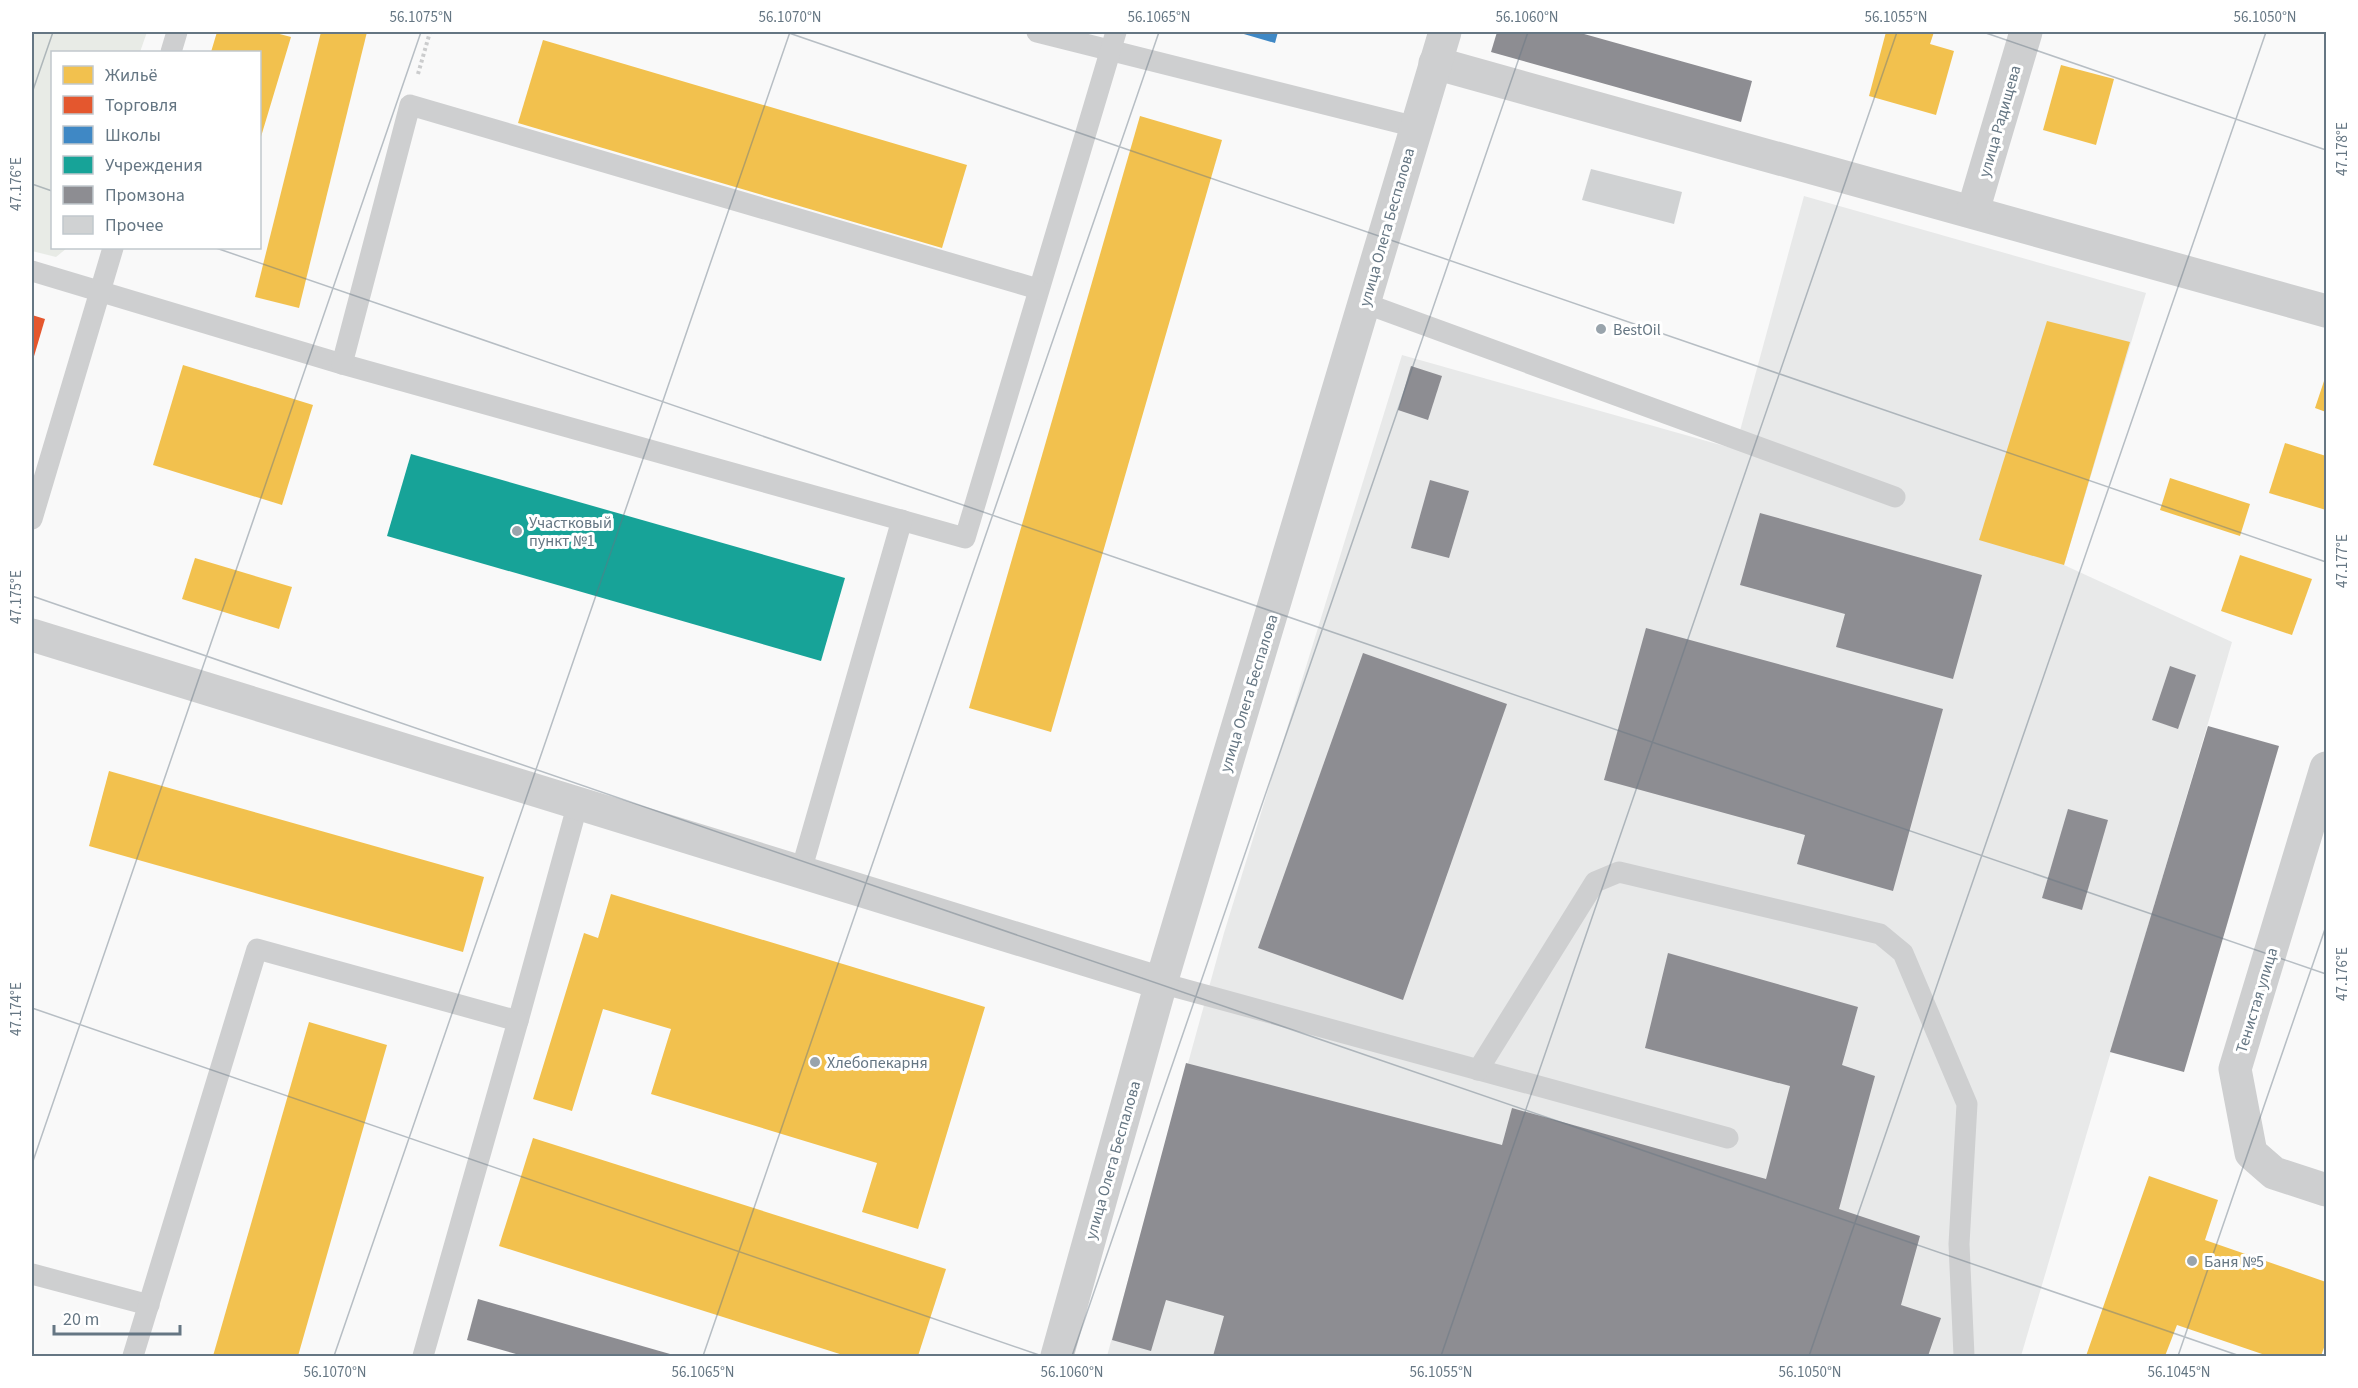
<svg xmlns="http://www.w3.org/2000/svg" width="2358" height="1388" font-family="'Source Sans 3',sans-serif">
<rect width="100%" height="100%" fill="#f9f9f9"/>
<polygon fill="#e8e9e9" points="1804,196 2146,293 2064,565 2232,642 2021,1356 1107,1356 1224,933 1402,355 1735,449"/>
<polygon fill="#e8ebe6" points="32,32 147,32 140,52 52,52 52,248 67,248 56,257 32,251"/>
<g fill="#f2c14e">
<polygon points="217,32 272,32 291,37 260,140 260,52 211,52"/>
<polygon points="321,32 367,32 299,308 255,297"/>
<polygon points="1886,32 1934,32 1930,44 1954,51 1936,115 1869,96"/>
<polygon points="543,40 967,165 942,248 518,123"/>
<polygon points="2061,65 2114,79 2096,145 2043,130"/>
<polygon points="1140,116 1222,140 1051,732 969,708"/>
<polygon points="2047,321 2130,342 2064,565 1979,540"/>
<polygon points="183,365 313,405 282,505 153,465"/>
<polygon points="2326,375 2326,412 2315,408"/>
<polygon points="2285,443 2326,456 2326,510 2269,493"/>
<polygon points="2170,478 2250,504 2240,536 2160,510"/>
<polygon points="2240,555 2312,579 2292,635 2221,611"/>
<polygon points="195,558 292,587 279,629 182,599"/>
<polygon points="109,771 484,877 463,952 89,846"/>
<polygon points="611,894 985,1007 918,1229 862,1212 877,1163 651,1094 671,1029 603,1009 572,1111 533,1099 584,933 598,938"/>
<polygon points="309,1022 387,1045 298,1356 213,1356"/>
<polygon points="533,1138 946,1269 918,1356 846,1356 499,1246"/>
<polygon points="2149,1176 2218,1200 2205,1240 2326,1282 2326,1342 2321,1356 2268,1356 2177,1325 2165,1356 2086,1356"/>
</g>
<polygon fill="#e4572e" points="32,315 45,319 32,363"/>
<polygon fill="#3f88c5" points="1237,32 1278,32 1275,43"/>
<polygon fill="#17a398" points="411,454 845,578 821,661 387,536"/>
<g fill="#8d8d92">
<polygon points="1497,32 1577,32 1752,81 1741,122 1491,52"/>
<polygon points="1411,366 1442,376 1428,420 1398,410"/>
<polygon points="1430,480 1469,491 1449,558 1411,548"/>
<polygon points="1760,513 1982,575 1953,679 1836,647 1845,614 1740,585"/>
<polygon points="1646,628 1943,709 1893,891 1797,864 1805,835 1604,780"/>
<polygon points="1363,653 1507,704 1403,1000 1258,948"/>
<polygon points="2170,666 2196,675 2178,729 2152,720"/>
<polygon points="2208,726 2279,746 2184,1072 2110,1052"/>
<polygon points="2068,809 2108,820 2082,910 2042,898"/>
<polygon points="1668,953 1858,1007 1842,1065 1875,1076 1839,1209 1920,1236 1901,1305 1941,1318 1928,1356 1213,1356 1224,1316 1166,1300 1151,1351 1112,1340 1186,1063 1502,1145 1512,1108 1766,1179 1790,1086 1645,1048"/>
<polygon points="478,1299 677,1356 523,1356 467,1340"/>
</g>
<polygon fill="#d0d2d3" points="1591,169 1682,192 1674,224 1582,200"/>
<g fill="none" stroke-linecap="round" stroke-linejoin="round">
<polyline stroke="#cbcccd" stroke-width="4" stroke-dasharray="3 3" stroke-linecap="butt" points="418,74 430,32"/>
<g stroke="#cecfd0" stroke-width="21">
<polyline points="1037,32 1416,127"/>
<polyline points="171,52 177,32"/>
<polyline points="32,271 342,364 965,538 1116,32"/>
<polyline points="1364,303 1895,497"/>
<polyline points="342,364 410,105 1038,289"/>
<polyline points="32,519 113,248"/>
<polyline points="801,871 902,520"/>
<polyline points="1161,983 1728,1138"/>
<polyline points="1478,1070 1595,882 1619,872 1880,934 1903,953 1967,1104 1959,1244 1964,1356"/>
<polyline points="32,1274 149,1305"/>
<polyline points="133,1356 257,949 518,1021 578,803"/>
<polyline points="423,1356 518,1021"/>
</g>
<g stroke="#cecfd0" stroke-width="33">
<polyline points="1435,63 2326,311"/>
<polyline points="1973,211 2026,32"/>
<polyline points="32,635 1161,983"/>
<polyline points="2326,768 2235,1069 2251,1153 2274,1173 2326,1190"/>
<polyline points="1057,1356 1161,983 1445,32"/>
</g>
</g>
<path fill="none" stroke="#657683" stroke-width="1.5" stroke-opacity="0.45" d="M786 32 2326 562M1983 32 2326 150M32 93 53 32M32 184 52 191M216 248 2326 974M32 596 2240 1356M32 1008 1042 1356M32 1164 421 32M334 1356 790 32M703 1356 1159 32M1072 1356 1528 32M1441 1356 1897 32M1809 1356 2266 32M2178 1356 2326 926"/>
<g fill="#99a4ac" stroke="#fff" stroke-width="2">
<circle cx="1601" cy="329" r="6"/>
<circle cx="517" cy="531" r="6"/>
<circle cx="815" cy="1062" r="6"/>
<circle cx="2192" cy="1261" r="6"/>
</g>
<g text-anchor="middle" stroke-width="6" stroke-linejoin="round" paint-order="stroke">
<g font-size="16" fill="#657683" stroke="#fff">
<text transform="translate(1999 121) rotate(-74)" y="6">улица Радищева</text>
<text transform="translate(1386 227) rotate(-74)" y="6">улица Олега Беспалова</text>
<text transform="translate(1248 693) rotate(-73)" y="6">улица Олега Беспалова</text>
<text transform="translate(2256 1000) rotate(-73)" y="6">Тенистая улица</text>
<text transform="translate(1112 1160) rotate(-74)" y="6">улица Олега Беспалова</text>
</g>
<g font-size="16" fill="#657683" stroke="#fff" text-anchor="start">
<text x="1613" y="335">BestOil</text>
<text x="529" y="528">Участковый<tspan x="529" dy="18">пункт №1</tspan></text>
<text x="827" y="1068">Хлебопекарня</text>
<text x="2204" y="1267">Баня №5</text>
</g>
</g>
<rect width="2358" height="1388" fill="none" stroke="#ffffff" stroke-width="66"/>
<rect x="51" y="51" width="210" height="198" fill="#ffffff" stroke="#c1c8cd" stroke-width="1.5"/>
<rect x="63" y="66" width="30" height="18" fill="#f2c14e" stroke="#c1c8cd" stroke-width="1.5"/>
<text x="105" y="81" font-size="18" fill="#657683">Жильё</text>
<rect x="63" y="96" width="30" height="18" fill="#e4572e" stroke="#c1c8cd" stroke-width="1.5"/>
<text x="105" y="111" font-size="18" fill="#657683">Торговля</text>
<rect x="63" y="126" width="30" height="18" fill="#3f88c5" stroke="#c1c8cd" stroke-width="1.5"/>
<text x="105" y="141" font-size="18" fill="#657683">Школы</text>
<rect x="63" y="156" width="30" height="18" fill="#17a398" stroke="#c1c8cd" stroke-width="1.5"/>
<text x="105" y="171" font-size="18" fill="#657683">Учреждения</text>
<rect x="63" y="186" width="30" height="18" fill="#8d8d92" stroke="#c1c8cd" stroke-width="1.5"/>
<text x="105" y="201" font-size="18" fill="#657683">Промзона</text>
<rect x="63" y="216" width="30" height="18" fill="#d0d2d3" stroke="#c1c8cd" stroke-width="1.5"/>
<text x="105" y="231" font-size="18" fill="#657683">Прочее</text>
<path d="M54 1325v9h126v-9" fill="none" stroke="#657683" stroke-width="3"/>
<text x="63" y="1325" font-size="18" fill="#657683" stroke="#ffffff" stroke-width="4.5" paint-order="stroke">20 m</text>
<rect x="33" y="33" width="2292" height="1322" fill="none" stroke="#657683" stroke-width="2"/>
<g font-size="15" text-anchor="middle" fill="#657683">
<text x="421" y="22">56.1075°N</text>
<text x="790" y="22">56.1070°N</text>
<text x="1159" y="22">56.1065°N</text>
<text x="1527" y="22">56.1060°N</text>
<text x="1896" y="22">56.1055°N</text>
<text x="2265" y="22">56.1050°N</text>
<text transform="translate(2342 149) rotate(-90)" y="5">47.178°E</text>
<text transform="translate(16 184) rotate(-90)" y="5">47.176°E</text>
<text transform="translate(2342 561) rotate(-90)" y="5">47.177°E</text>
<text transform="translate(16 597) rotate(-90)" y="5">47.175°E</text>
<text transform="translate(2342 974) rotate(-90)" y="5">47.176°E</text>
<text transform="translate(16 1009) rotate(-90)" y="5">47.174°E</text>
<text x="335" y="1377">56.1070°N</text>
<text x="703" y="1377">56.1065°N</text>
<text x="1072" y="1377">56.1060°N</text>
<text x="1441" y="1377">56.1055°N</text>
<text x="1810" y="1377">56.1050°N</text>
<text x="2179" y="1377">56.1045°N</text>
</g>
</svg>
